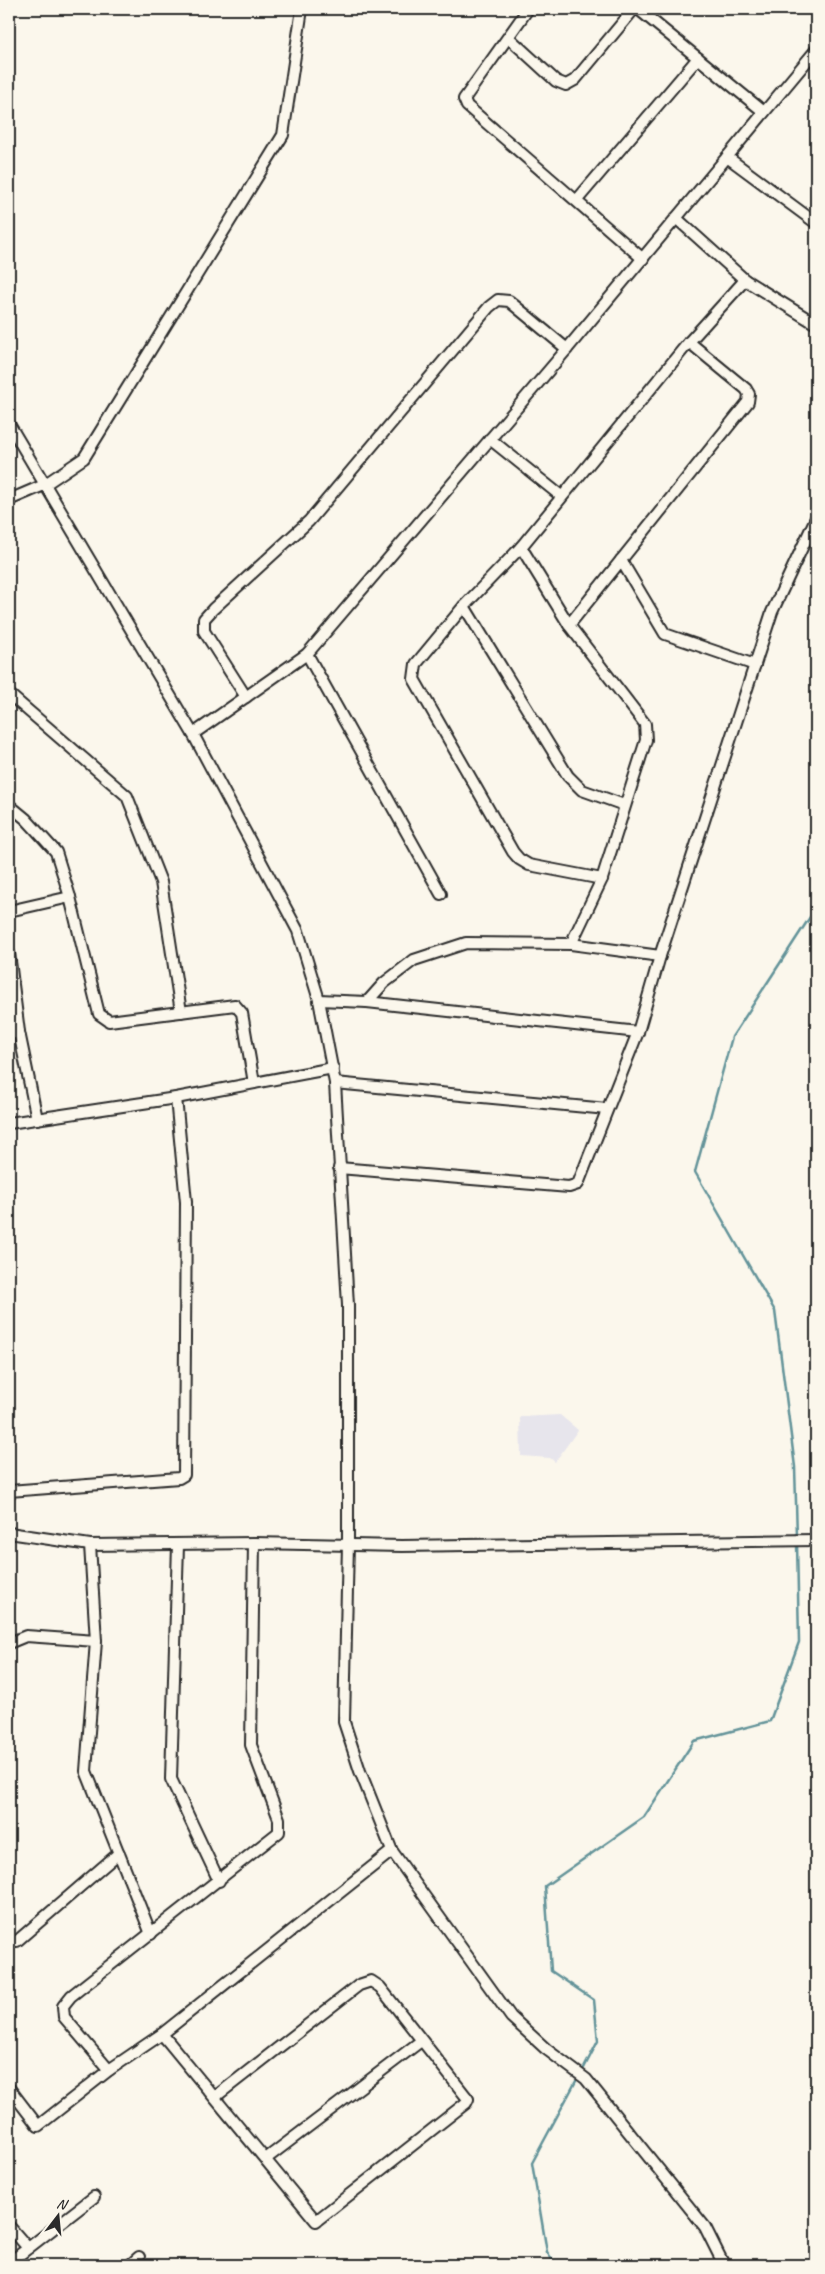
<svg xmlns="http://www.w3.org/2000/svg" width="825" height="2274" font-family="Caveat,sans-serif">
<rect width="100%" height="100%" fill="#fbf7ec"/>
<filter id="ink" filterUnits="userSpaceOnUse"><feTurbulence type="fractalNoise" baseFrequency=".02" numOctaves="2"/><feDisplacementMap in="SourceGraphic" scale="10" xChannelSelector="R" yChannelSelector="G"/><feConvolveMatrix kernelMatrix="1 2 1 2 8 2 1 2 1" color-interpolation-filters="sRGB"/></filter>
<g filter="url(#ink)">
<polygon fill="#e7e5ec" points="560,1415 578,1430 555,1462 550,1458 521,1456 520,1417"/>
<g fill="none" stroke-linecap="round" stroke-linejoin="round">
<g stroke="#639399" stroke-width="2.5">
<polyline points="797,1537 795,1467 775,1311 695,1172 732,1037 812,914 816,915"/>
<polyline points="584,2068 598,2041 594,2000 551,1971 545,1886 644,1817 694,1741 770,1721 799,1642 797,1543"/>
<polyline points="556,2265 547,2252 532,2163 576,2081"/>
</g>
<defs>
<g id="minor">
<polyline points="528,9 464,99 467,106 643,259"/>
<polyline points="638,9 764,112"/>
<polyline points="509,38 556,81 566,85 575,80 634,9"/>
<polyline points="727,157 816,50"/>
<polyline points="577,200 698,58"/>
<polyline points="676,218 745,280 816,324"/>
<polygon points="689,342 746,389 749,394 748,402 569,625 645,724 646,740 602,879 529,865 519,859 513,852 414,679 416,664 464,606 521,547"/>
<polyline points="689,342 745,280"/>
<polyline points="9,424 193,734 298,931 319,1000 335,1083 348,1305 348,1544 344,1722 360,1771 392,1851 511,2017 546,2049 586,2079 705,2227 724,2265"/>
<polyline points="490,439 561,496"/>
<polyline points="9,500 44,485 84,458 283,135 302,9"/>
<polyline points="521,547 569,625"/>
<polyline points="621,560 665,634 755,665"/>
<polyline points="464,606 568,776 582,790 624,805"/>
<polyline points="307,654 441,894"/>
<polyline points="9,694 127,796 161,882 181,1012"/>
<polyline points="246,697 204,631 204,619 213,609 309,521 489,307 498,300 509,301 567,349"/>
<polyline points="193,734 307,654 567,349 727,157 816,223"/>
<polyline points="9,805 26,819 56,852 70,897"/>
<polyline points="9,911 70,897 99,1014 109,1021 235,1005 242,1013 254,1083"/>
<polyline points="571,944 602,879"/>
<polyline points="9,953 19,1032 37,1119"/>
<polyline points="319,1000 367,1002 638,1032"/>
<polyline points="367,1002 384,983 414,960 466,943 571,944 660,956"/>
<polyline points="9,1034 19,1032"/>
<polyline points="335,1083 607,1109"/>
<polyline points="9,1123 176,1098 333,1068"/>
<polyline points="339,1168 569,1187 578,1184 638,1032 660,956 772,612 816,518"/>
<polyline points="9,1491 179,1478 184,1475 186,1202 176,1098"/>
<polyline points="9,1533 90,1545 254,1543 402,1546 816,1540"/>
<polyline points="90,1545 96,1641 86,1771 151,1934"/>
<polyline points="178,1545 171,1779 219,1881"/>
<polyline points="9,1643 26,1636 96,1641"/>
<polyline points="9,1941 17,1941 119,1853"/>
<polyline points="162,2034 316,2221 466,2103 468,2099 380,1987 371,1981 359,1985 215,2097"/>
<polyline points="109,2070 64,2017 63,2006 71,1996 279,1832 279,1819 251,1745 254,1543"/>
<polyline points="9,2088 38,2126 109,2070 162,2034 392,1851"/>
<polyline points="267,2158 421,2041"/>
<polyline points="9,2226 28,2248"/>
<polyline points="9,2263 94,2197"/>
<polyline points="130,2265 139,2257"/>
</g>
</defs>
<use href="#minor" stroke="#2b2b2b" stroke-width="14"/>
<use href="#minor" stroke="#fbf7ec" stroke-width="10"/>
</g>
</g>
<rect width="825" height="2274" fill="none" stroke="#fbf7ec" stroke-width="30"/>
<rect x="15" y="15" width="795" height="2244" fill="none" stroke="#2b2b2b" stroke-width="2" filter="url(#ink)"/>
<g transform="translate(58 2216) rotate(16)" stroke="#fbf7ec" stroke-width="4" paint-order="stroke">
<path d="M0-4L9 19L0 12L-9 19Z" fill="#2b2b2b"/>
<text y="-8" font-size="14" font-weight="bold" text-anchor="middle" fill="#2b2b2b">N</text>
</g>
</svg>
